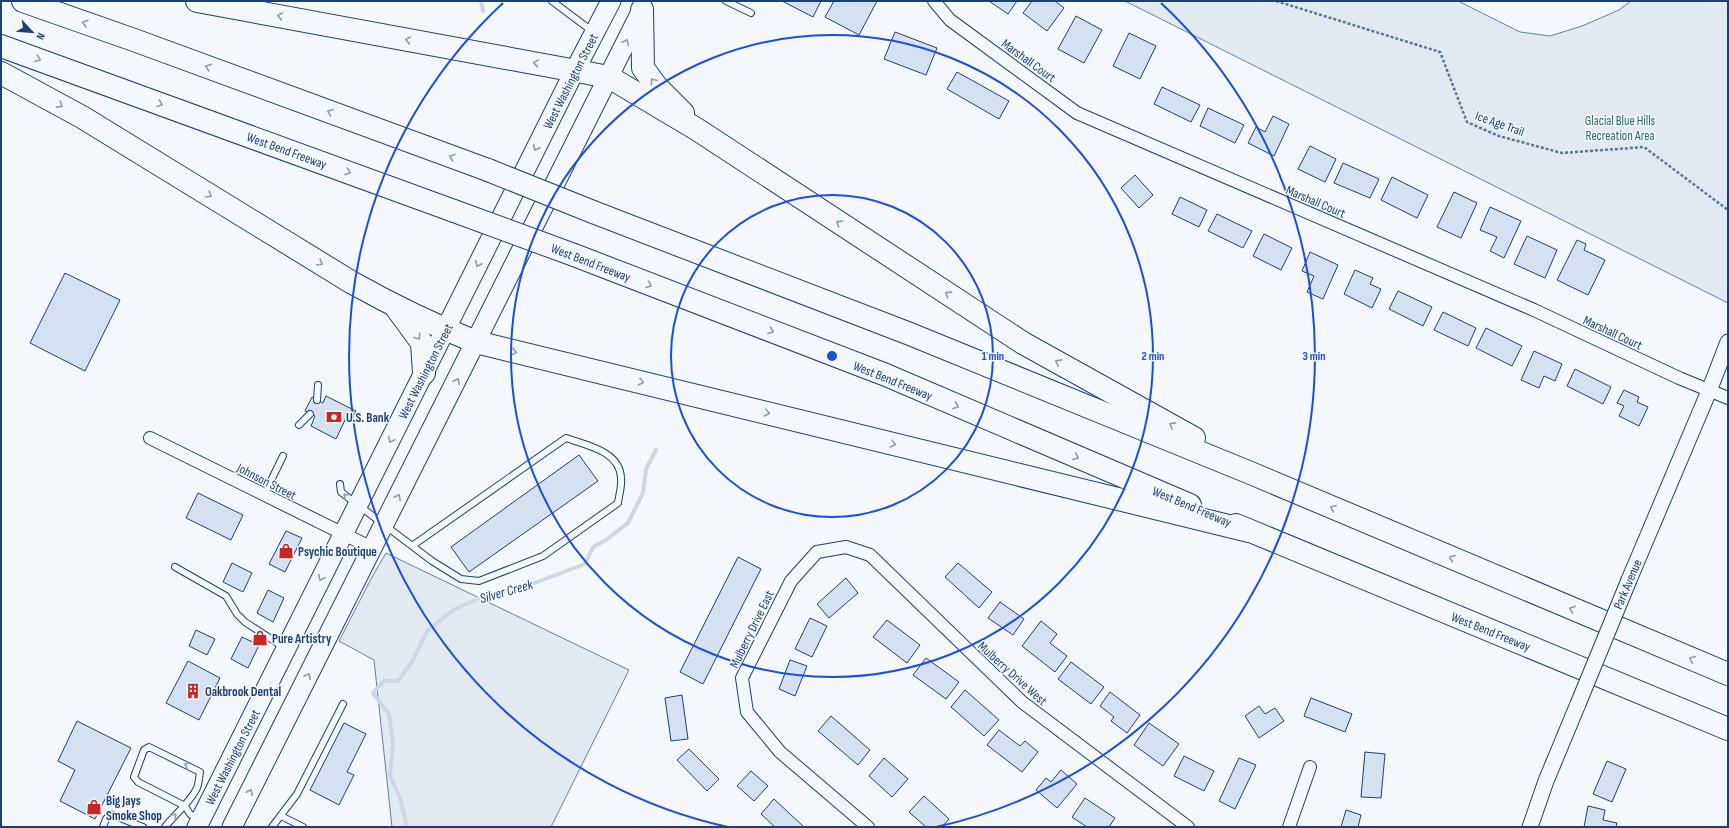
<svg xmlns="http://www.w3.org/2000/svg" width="1729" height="828" font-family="'Sofia Sans Condensed',sans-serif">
<rect width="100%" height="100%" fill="#f4f7fb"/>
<g fill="#e3e9f0" stroke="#687fa3">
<polygon points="1125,1 1458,1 1520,32 1550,36 1582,26 1619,10 1631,1 1728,1 1728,303"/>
<polygon points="386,553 629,670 551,827 392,827 374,660 339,641 372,577"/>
</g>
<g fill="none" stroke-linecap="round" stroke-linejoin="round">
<g stroke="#cfd7e4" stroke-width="4">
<polyline points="481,1 483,11"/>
<polyline points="407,827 400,798 390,776 393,743 389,714 373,693 384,681 398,681 412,662 428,630 455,609 487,595 521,588 585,564 593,547 606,540 628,523 643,493 646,469 656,450"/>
</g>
</g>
<g fill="#d5e0f0" stroke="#1d3f73">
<polygon points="782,1 821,1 813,17"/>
<polygon points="834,1 877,1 859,35 825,17"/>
<polygon points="989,1 1017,1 1008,14"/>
<polygon points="1032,1 1055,1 1064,8 1047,31 1023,13"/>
<polygon points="1076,16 1102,30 1084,63 1058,49"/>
<polygon points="895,32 937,48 926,75 884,59"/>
<polygon points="1129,33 1156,46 1140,79 1113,66"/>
<polygon points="957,72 1009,101 999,119 947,89"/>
<polygon points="1162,87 1200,105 1191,122 1154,104"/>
<polygon points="1208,108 1244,125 1235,143 1200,126"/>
<polygon points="1273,116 1289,124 1274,156 1248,143 1256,127 1265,132"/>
<polygon points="1310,146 1336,159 1325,182 1298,169"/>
<polygon points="1343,163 1379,179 1370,198 1334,183"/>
<polygon points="1135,175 1153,195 1139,208 1121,188"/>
<polygon points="1392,177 1428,195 1417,218 1381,200"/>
<polygon points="1454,192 1477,203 1461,238 1437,227"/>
<polygon points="1180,197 1207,210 1199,227 1172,214"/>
<polygon points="1490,207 1521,221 1504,258 1490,251 1497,237 1480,230"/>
<polygon points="1217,214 1252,231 1243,248 1208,231"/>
<polygon points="1264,234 1292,248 1281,270 1253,256"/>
<polygon points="1527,236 1557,250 1545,278 1514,264"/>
<polygon points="1577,240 1586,244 1584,250 1605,260 1588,295 1557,280"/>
<polygon points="1310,252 1338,265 1323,299 1307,292 1314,276 1302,271"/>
<polygon points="1355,270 1373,278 1370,284 1381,289 1372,308 1344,294"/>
<polygon points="65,273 120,300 85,371 30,343"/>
<polygon points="1398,291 1432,307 1423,326 1389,309"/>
<polygon points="1443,312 1476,328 1468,346 1434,330"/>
<polygon points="1486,328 1522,346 1512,366 1476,348"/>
<polygon points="1534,351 1562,364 1555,381 1544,376 1539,388 1521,380"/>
<polygon points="1575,369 1611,387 1603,404 1567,386"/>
<polygon points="1624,390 1639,397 1637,402 1648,407 1639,426 1619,416 1624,406 1617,403"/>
<polygon points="326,396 356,411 351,421 346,418 336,439 311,426 315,416 305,411 312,397 323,403"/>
<polygon points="579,455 598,481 469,572 451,547"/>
<polygon points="198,493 243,515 231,540 186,518"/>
<polygon points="286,531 302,538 285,572 269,564"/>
<polygon points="738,557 761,569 703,684 680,672"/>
<polygon points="232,563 252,573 243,592 223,582"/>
<polygon points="958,563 992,592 979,608 945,577"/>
<polygon points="846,578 858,593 829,618 817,604"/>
<polygon points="268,590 284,598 273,622 257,613"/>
<polygon points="1000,602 1024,619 1013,635 988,618"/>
<polygon points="810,618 827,626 812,657 795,649"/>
<polygon points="887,620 920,645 907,663 873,637"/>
<polygon points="1041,621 1057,634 1050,643 1067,656 1055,672 1022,646"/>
<polygon points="196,630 215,639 207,655 189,646"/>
<polygon points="242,637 259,645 248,668 231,659"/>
<polygon points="926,658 959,682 946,699 913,675"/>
<polygon points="790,660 807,666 795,696 779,689"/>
<polygon points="188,661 220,678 199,720 166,703"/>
<polygon points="1071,662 1104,687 1091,704 1058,679"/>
<polygon points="965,690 999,720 984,736 951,707"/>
<polygon points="1110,692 1140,715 1127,733 1111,721 1114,717 1100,706"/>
<polygon points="682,695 688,739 671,741 665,698"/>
<polygon points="1311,698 1352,714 1345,732 1304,716"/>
<polygon points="1259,706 1265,714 1275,708 1284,721 1259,738 1245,716"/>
<polygon points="831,716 870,750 858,765 818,731"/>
<polygon points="77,721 131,748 95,819 60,801 75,770 58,761"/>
<polygon points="344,723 366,734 347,772 354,775 339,805 310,790"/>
<polygon points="1149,723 1179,744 1163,766 1134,745"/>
<polygon points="999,730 1020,746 1025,741 1038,752 1022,772 987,745"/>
<polygon points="689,749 719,779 707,791 677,760"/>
<polygon points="1365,752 1385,754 1381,798 1361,797"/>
<polygon points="1184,756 1214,771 1204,791 1174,776"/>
<polygon points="884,758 908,779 892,797 869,776"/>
<polygon points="1239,758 1256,765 1235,809 1219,801"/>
<polygon points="1607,761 1626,769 1612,802 1593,794"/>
<polygon points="1061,770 1077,784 1057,808 1036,790 1046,778 1051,782"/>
<polygon points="751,771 768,786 754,801 737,786"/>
<polygon points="924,796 949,819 942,827 926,827 909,812"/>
<polygon points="1085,798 1115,818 1109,827 1087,827 1072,817"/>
<polygon points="774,799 804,827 775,827 761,814"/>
<polygon points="1588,806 1605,810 1603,820 1617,823 1616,827 1584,827"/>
<polygon points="1346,810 1361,815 1358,827 1341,827"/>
</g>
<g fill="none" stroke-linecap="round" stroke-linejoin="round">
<defs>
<g id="service">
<polyline points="552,1 592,31"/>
<polyline points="726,1 751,13"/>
<polyline points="317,400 318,385"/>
<polyline points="299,425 310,414"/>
<path d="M340 484 341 492 432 561 461 579 479 581 543 556 618 503C619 495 622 486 621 478 620 451 586 445 566 438L412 546"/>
<polyline points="264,495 283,456"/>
<polyline points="175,567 226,596 237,614 245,622 285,648"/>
<polyline points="281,816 303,827"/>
<polyline points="103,827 106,819 110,814 143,827"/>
<path d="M165 827C175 814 190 803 197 788 199 783 199 777 200 772L149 747 144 750 134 777 138 782 185 806 190 814 198 819"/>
<polyline points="272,827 297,794 343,704"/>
</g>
<g id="minor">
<polyline points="934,1 950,20 1077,113 1534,310 1679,378 1728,398"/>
<polyline points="150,438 372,548"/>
<polyline points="868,827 780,752 747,712 742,678 791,581 817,552 846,547 870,555 1022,702 1188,827"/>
<polyline points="1289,827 1310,767"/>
</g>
<g id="tertiary">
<polyline points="1629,580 1709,391 1728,342"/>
<polyline points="1530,827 1546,781 1578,704"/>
</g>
<g id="primary">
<polyline points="197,827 575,70 611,1"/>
<polyline points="232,827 643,8"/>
</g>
<g id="motorway">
<polyline points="23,1 134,40 488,170"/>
<polyline points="197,1 609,77 698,130 1023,343 1194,438"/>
<polyline points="642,10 643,68 657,87 683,113"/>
<polyline points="1,46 454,211"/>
<path d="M1 73 82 117 351 282C392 305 433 325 476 342L1249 531"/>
<polyline points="593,212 910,334 1253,474 1728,674"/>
<polyline points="574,255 886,375 1190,505"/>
<polyline points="397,309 422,343 424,373"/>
<polyline points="1236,525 1728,729"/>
</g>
</defs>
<use href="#service" stroke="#1d3f73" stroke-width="8"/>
<use href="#minor" stroke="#1d3f73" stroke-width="14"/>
<use href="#tertiary" stroke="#1d3f73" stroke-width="17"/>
<use href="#primary" stroke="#1d3f73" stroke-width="21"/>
<use href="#motorway" stroke="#1d3f73" stroke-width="24"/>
<polyline stroke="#5e769c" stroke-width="2.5" stroke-dasharray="3 2" stroke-linecap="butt" points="1276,1 1440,52 1467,122 1499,136 1562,153 1644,147 1728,210"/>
<use href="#service" stroke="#f4f7fb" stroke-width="6"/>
<use href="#minor" stroke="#f4f7fb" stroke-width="12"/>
<use href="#tertiary" stroke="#f4f7fb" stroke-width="15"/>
<use href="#primary" stroke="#f4f7fb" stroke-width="19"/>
<use href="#motorway" stroke="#f4f7fb" stroke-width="22"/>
<defs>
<polyline id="tertiary-bridge" points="1578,704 1629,580"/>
<g id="motorway-bridge">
<polyline points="488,170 593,212"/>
<polyline points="454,211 574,255"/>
</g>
</defs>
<use href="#tertiary-bridge" stroke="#1d3f73" stroke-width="17" stroke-linecap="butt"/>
<use href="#motorway-bridge" stroke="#1d3f73" stroke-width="24" stroke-linecap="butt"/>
<use href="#tertiary-bridge" stroke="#f4f7fb" stroke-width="15"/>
<use href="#motorway-bridge" stroke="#f4f7fb" stroke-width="22"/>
</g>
<defs><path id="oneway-chevron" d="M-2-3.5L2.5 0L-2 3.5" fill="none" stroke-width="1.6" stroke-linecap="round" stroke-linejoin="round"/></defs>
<g stroke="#889bb7">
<use href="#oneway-chevron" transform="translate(280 16) rotate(-170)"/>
<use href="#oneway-chevron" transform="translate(85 23) rotate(-161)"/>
<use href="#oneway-chevron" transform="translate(408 40) rotate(-170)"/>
<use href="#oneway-chevron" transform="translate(626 42) rotate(-64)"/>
<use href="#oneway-chevron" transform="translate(38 59) rotate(20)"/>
<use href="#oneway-chevron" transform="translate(536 63) rotate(-170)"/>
<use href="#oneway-chevron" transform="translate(208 67) rotate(-160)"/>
<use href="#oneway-chevron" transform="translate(653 81) rotate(-126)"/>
<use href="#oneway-chevron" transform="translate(160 104) rotate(20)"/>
<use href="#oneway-chevron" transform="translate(60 105) rotate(29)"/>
<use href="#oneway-chevron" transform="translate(330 112) rotate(-160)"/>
<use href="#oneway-chevron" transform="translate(536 148) rotate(116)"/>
<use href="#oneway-chevron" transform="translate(452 157) rotate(-160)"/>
<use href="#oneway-chevron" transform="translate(348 172) rotate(20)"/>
<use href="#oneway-chevron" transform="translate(209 195) rotate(31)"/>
<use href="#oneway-chevron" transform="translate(839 223) rotate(-147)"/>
<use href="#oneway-chevron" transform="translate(320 263) rotate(31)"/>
<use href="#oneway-chevron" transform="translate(478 264) rotate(116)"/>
<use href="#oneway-chevron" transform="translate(649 285) rotate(21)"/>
<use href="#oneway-chevron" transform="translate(948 294) rotate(-147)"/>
<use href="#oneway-chevron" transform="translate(771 331) rotate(21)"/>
<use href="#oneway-chevron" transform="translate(418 337) rotate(54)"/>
<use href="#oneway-chevron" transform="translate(514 352) rotate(14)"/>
<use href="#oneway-chevron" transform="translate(1058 362) rotate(-151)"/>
<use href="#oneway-chevron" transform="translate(457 381) rotate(-63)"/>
<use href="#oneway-chevron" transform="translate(641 382) rotate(14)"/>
<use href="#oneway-chevron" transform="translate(956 406) rotate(23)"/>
<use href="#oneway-chevron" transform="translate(767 413) rotate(14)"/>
<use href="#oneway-chevron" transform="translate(1172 425) rotate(-151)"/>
<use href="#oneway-chevron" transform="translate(391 440) rotate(117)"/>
<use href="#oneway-chevron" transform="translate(893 444) rotate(14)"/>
<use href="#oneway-chevron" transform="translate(1076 457) rotate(23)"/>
<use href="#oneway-chevron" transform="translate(346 496) rotate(-139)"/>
<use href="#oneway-chevron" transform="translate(398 497) rotate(-63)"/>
<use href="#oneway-chevron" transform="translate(1333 508) rotate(-157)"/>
<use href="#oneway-chevron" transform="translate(1452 558) rotate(-157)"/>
<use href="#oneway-chevron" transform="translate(321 578) rotate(117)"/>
<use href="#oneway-chevron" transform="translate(1572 609) rotate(-157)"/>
<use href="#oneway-chevron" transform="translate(1692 659) rotate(-157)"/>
<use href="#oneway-chevron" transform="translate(308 676) rotate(-63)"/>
<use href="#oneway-chevron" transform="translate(187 765) rotate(-155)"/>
<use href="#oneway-chevron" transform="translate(250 792) rotate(-63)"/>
<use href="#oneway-chevron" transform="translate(174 816) rotate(-45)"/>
</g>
<g fill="none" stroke="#1d4ed8" stroke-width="2">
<circle cx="832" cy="356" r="161"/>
<circle cx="832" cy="356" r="321"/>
<path d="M728 827A482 482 0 0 1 503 3M1161 3A482 482 0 0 1 936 827"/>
</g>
<defs>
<symbol id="bank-bare" viewBox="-9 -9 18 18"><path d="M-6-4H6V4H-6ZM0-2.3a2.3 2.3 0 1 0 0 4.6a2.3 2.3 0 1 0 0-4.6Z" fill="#c62828" stroke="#f4f7fb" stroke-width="2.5" paint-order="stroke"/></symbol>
<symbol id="shop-bare" viewBox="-9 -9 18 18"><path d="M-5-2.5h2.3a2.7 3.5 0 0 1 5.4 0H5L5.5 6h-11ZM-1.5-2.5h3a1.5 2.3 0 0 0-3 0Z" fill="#c62828" stroke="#f4f7fb" stroke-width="2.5" paint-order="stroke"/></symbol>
<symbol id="building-bare" viewBox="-9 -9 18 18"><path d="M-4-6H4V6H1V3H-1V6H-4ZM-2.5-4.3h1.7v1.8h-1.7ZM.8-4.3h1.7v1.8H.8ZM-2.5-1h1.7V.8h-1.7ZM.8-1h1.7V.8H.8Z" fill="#c62828" stroke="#f4f7fb" stroke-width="2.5" paint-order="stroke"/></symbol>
</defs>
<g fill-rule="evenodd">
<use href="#bank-bare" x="323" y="406" width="22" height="22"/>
<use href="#shop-bare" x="275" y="540" width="22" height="22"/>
<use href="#shop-bare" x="249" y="627" width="22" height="22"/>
<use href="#building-bare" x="182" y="680" width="22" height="22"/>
<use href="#shop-bare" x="83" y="796" width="22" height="22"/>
</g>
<g text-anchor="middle" stroke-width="3" stroke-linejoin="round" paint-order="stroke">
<g font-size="13" fill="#1d3f73" stroke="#f4f7fb">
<text transform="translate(1029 60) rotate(36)" y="5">Marshall Court</text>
<text transform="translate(570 81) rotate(-63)" y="5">West Washington Street</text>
<text transform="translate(1500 123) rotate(20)" y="5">Ice Age Trail</text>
<text transform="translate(287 150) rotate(20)" y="5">West Bend Freeway</text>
<text transform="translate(1316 201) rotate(23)" y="5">Marshall Court</text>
<text transform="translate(591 262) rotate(21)" y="5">West Bend Freeway</text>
<text transform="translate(1613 332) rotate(25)" y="5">Marshall Court</text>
<text transform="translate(425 371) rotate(-63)" y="5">West Washington Street</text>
<text transform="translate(893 380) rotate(22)" y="5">West Bend Freeway</text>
<text transform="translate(267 481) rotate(27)" y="5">Johnson Street</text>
<text transform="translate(1192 506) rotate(23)" y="5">West Bend Freeway</text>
<text transform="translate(1627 584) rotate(-67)" y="5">Park Avenue</text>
<text transform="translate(751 629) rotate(-64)" y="5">Mulberry Drive East</text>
<text transform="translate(1491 631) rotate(22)" y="5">West Bend Freeway</text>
<text transform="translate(1013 673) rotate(42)" y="5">Mulberry Drive West</text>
<text transform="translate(232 757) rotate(-63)" y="5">West Washington Street</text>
</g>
<g font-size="13" fill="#2c6c60" stroke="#f4f7fb">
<text x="1620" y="125">Glacial Blue Hills<tspan x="1620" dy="15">Recreation Area</tspan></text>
</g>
<g font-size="13" font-weight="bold" fill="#1d3f73" stroke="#f4f7fb" text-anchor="start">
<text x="346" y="422">U.S. Bank</text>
<text x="298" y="556">Psychic Boutique</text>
<text x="272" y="643">Pure Artistry</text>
<text x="205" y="696">Oakbrook Dental</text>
<text x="106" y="805">Big Jays<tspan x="106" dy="15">Smoke Shop</tspan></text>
</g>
<g font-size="14" font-style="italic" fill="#1d3f73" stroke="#f4f7fb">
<text transform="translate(506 591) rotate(-16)" y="5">Silver Creek</text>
</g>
</g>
<circle cx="832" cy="356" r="6" fill="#1d4ed8" stroke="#f4f7fb" stroke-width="2"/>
<g font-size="12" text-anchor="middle" font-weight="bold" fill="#1d4ed8" stroke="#f4f7fb" stroke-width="3" stroke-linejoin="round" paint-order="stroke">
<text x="993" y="360">1 min</text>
<text x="1153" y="360">2 min</text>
<text x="1314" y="360">3 min</text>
</g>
<rect width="1729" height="828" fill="none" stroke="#1d3f73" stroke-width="4"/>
<g transform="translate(32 32) rotate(116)" stroke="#f4f7fb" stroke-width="3" paint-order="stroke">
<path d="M0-3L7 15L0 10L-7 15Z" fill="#1d3f73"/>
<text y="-6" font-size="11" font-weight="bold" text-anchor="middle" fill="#1d3f73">N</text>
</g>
</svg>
